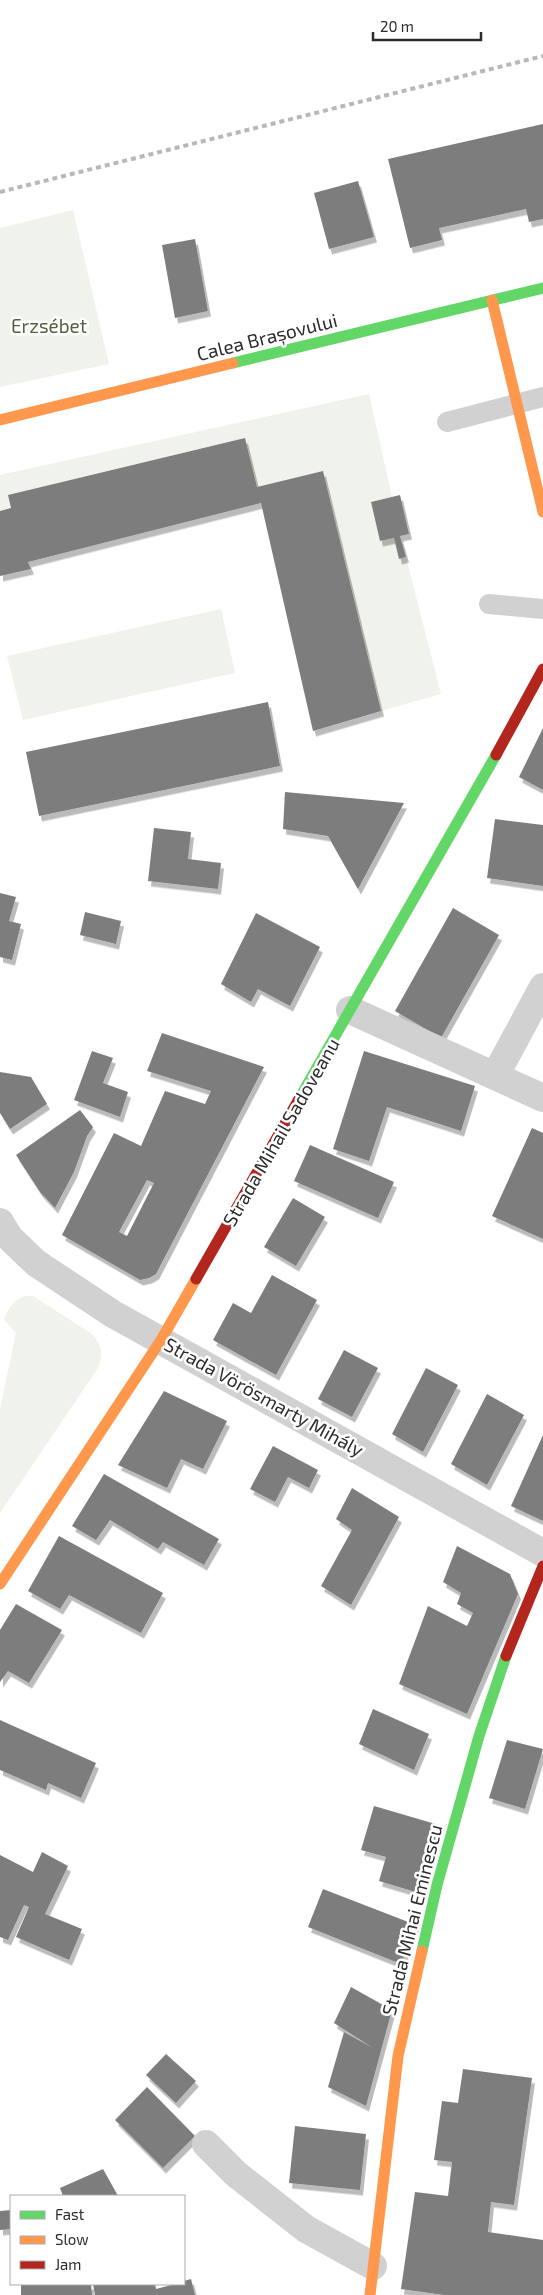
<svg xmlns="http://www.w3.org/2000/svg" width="543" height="2295" font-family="'Exo 2',sans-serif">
<defs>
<filter id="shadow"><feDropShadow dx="3" dy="5.5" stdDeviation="0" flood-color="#0004"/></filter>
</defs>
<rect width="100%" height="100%" fill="#fff"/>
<g fill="#f0f3eb">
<polygon points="73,210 109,364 0,387 0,228"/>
<polygon points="369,394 392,497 371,503 380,541 394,538 399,559 406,557 441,694 381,711 323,471 257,487 245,438 8,495 11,508 0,511 0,475"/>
<polygon points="221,609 235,673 23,720 7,656"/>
<path d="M24 1296H33L92 1334C102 1346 104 1354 98 1368L0 1513V1409L16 1333 4 1320C8 1308 12 1302 24 1296Z"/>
</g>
<g fill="#7d7d7d" fill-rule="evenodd" filter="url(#shadow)">
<polygon points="543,124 543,219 529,222 526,209 439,228 442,240 410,248 388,159"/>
<polygon points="358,181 374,237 329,249 314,193"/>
<polygon points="195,239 208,311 175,318 162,245"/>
<polygon points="245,438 257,487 323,471 381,711 313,731 261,503 28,562 31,569 0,576 0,511 11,508 8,495"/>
<polygon points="400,495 409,534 400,536 406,557 399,559 394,538 380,541 371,502"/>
<polygon points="268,702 280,766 39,816 26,752"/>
<polygon points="543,728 543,790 519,777"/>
<polygon points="285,792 404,803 358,889 328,836 283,829"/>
<polygon points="495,819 543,825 543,886 487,878"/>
<polygon points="154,828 191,832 188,859 221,863 218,889 148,881"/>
<polygon points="0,893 16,897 9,921 21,924 12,960 0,957"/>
<polygon points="453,908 499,935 441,1038 395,1011"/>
<polygon points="85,912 121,921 116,944 80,935"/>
<polygon points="256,913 320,947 290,1006 258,989 251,1002 221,984"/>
<path d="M162 1033 264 1067 156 1274 149 1278 140 1280 62 1235 114 1133 141 1146 165 1091 205 1104 211 1091 147 1071ZM147 1180 154 1183 127 1236 119 1232Z"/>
<polygon points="92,1051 113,1058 103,1083 128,1092 120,1117 74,1100"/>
<polygon points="364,1051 475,1086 461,1131 387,1107 369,1161 333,1149"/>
<polygon points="0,1072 31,1077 47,1104 10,1129 0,1113"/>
<polygon points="80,1110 93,1127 87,1136 74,1172 55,1208 40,1192 16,1155"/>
<polygon points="532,1128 543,1133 543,1239 492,1216"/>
<polygon points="310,1145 394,1182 378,1218 294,1181"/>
<polygon points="293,1198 325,1217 296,1266 264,1247"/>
<polygon points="272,1275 317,1300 276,1375 213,1340 233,1303 251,1313"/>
<polygon points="344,1350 378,1368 352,1417 318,1399"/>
<polygon points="426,1368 458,1385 423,1452 392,1434"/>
<polygon points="164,1391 227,1421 203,1469 181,1459 167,1488 118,1465"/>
<polygon points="487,1394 524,1415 487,1485 451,1464"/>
<polygon points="543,1435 543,1521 511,1506"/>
<polygon points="273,1446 318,1470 309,1488 288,1477 275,1502 250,1489"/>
<polygon points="104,1474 219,1539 204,1565 163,1542 158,1549 110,1520 96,1540 72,1526"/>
<polygon points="352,1488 399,1517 351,1605 321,1586 352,1530 336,1519"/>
<polygon points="59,1536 163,1593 141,1633 69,1595 60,1609 28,1591"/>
<polygon points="457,1546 510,1574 518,1594 467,1714 399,1684 428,1606 467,1626 473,1613 457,1604 461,1593 443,1582"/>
<polygon points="16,1604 62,1630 29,1683 8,1671 0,1682 0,1630"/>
<polygon points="373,1709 429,1734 414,1770 359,1744"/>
<polygon points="0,1720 96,1763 81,1798 48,1783 46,1790 0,1770"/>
<polygon points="507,1740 543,1749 525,1809 489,1798"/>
<polygon points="374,1806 439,1825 419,1893 379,1881 386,1857 361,1850"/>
<polygon points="42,1852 68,1866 45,1914 82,1929 69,1960 16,1937 29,1907 24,1905 8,1940 0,1937 0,1855 33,1872"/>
<polygon points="323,1889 416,1925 401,1964 308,1927"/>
<polygon points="351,1987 392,2010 366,2106 328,2087 344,2032 373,2048 334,2023"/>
<polygon points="166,2054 196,2081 176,2103 146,2075"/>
<polygon points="463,2069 532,2078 514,2205 491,2202 488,2232 543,2240 543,2295 444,2295 401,2289 415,2192 448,2196 452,2162 434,2160 442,2101 458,2103"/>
<polygon points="147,2087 195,2136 163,2168 115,2120"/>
<polygon points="295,2126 366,2134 360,2190 289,2183"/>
<polygon points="103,2169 118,2196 63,2196 60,2188"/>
<polygon points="11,2210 11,2229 0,2230 0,2211"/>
<polygon points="191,2279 195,2295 95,2295 93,2284 155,2284 156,2289 175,2284 184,2284 184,2281"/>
<polygon points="21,2284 91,2284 92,2295 21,2295"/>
</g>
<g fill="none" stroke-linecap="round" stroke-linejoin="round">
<g stroke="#d1d1d1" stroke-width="20">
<polyline points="447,422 543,397"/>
<polyline points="489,604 543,609"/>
</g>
<g stroke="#d1d1d1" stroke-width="28">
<polyline points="350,1010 543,1098"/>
<polyline points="495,1076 543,987"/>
<polyline points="0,1222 9,1237 36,1263 113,1314 543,1553"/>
<polyline points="206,2144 236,2174 306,2229 373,2266"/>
</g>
<g stroke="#63d668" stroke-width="11">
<polyline points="233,363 543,288"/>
<polyline points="299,1099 496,755"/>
<polyline points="422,1951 437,1885 479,1736 506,1656"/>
</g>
<g stroke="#ff974d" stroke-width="11">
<polyline points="492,300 543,512"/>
<polyline points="0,420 233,363"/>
<polyline points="0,1584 161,1340 196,1279"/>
<polyline points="370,2295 398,2056 422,1951"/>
</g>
<g stroke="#b3261e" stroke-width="11">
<polyline points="496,755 543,669"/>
<polyline points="196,1279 299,1099"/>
<polyline points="506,1656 543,1566"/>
</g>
<polyline stroke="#b8b8b8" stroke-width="4" stroke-dasharray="5 4" stroke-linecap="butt" points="0,192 543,56"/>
</g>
<g text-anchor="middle" stroke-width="5" stroke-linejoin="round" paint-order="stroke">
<g font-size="19" fill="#51643c" stroke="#fff">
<text x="49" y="333">Erzsébet</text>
</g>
<g font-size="19" fill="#2c2c2c" stroke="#fff">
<text transform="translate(267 337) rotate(-14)" y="7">Calea Brașovului</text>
<text transform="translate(281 1132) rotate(-60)" y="7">Strada Mihail Sadoveanu</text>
<text transform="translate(264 1397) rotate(29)" y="7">Strada Vörösmarty Mihály</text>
<text transform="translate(412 1920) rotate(-76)" y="7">Strada Mihai Eminescu</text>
</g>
</g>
<rect x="10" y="2195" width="175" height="90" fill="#ffffff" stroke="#ababab"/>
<rect x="20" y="2211" width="25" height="8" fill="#63d668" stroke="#ababab"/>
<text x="55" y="2220" font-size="15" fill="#2c2c2c">Fast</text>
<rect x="20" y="2236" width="25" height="8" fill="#ff974d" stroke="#ababab"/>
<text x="55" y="2245" font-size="15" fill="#2c2c2c">Slow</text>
<rect x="20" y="2261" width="25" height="8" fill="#b3261e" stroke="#ababab"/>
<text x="55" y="2270" font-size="15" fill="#2c2c2c">Jam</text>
<path d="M373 32v8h108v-8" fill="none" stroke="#2c2c2c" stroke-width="2.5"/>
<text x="380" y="32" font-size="15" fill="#2c2c2c" stroke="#ffffff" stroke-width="4" paint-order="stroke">20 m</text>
</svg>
